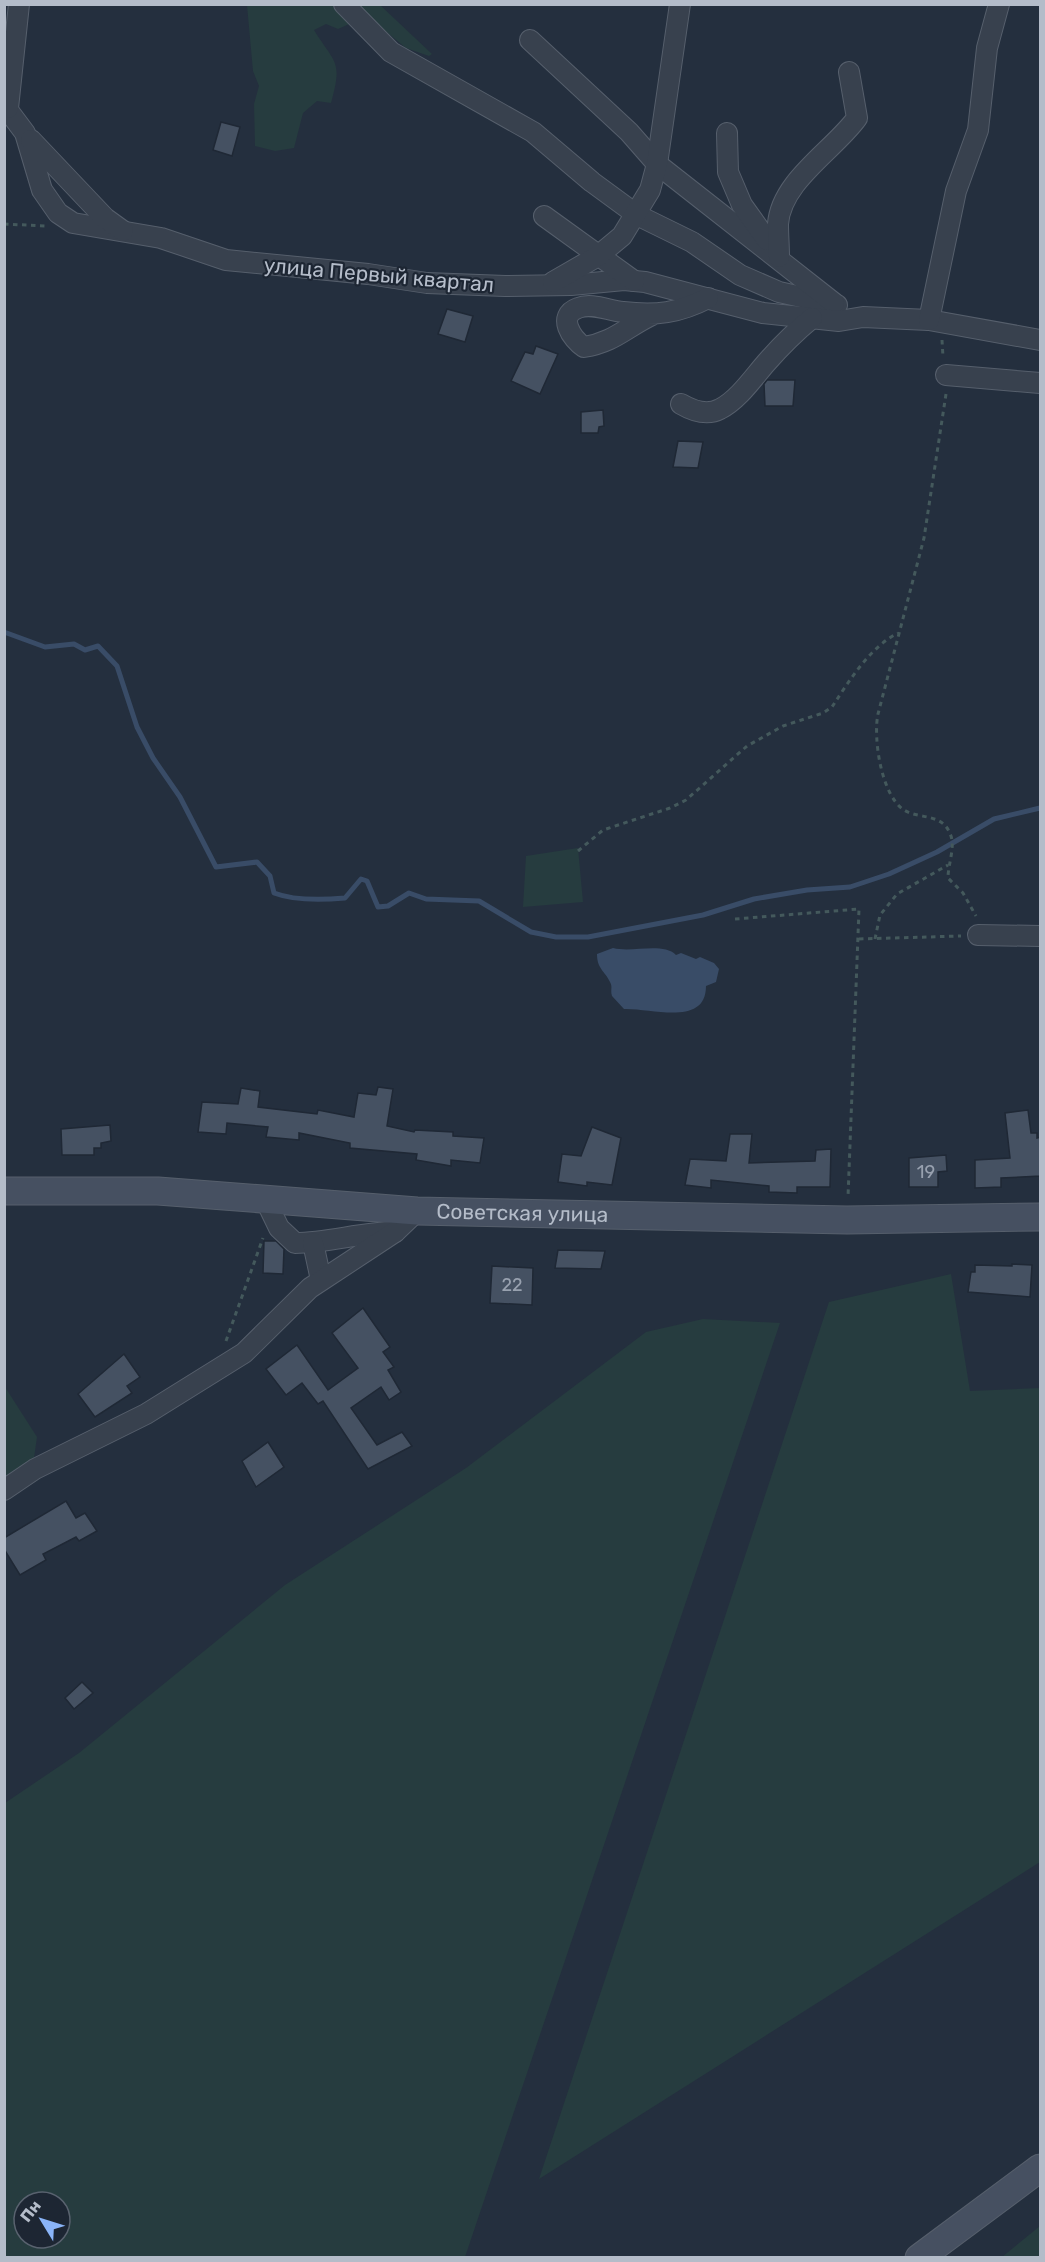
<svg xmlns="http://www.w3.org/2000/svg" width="1045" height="2262" font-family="Rubik,sans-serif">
<rect width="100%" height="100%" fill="#242f3e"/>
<g fill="#263c3f" fill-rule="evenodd">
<path d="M247 5H380L432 54 429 56 406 48 367 16 338 29 326 24 314 30C335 64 343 60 331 103L317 101 303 113 294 148 275 151 255 146 254 104 259 86 253 71Z"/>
<polygon points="578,848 583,902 523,907 526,856"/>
<polygon points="951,1274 970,1391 1040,1388 1040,1862 539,2179 829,1302"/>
<path d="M703 1319 780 1323 465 2257H5V1803L79 1753 285 1585 466 1468 646 1332ZM24 2202H60V2238H24Z"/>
<polygon points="5,1387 37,1437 34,1458 20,1471 5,1479"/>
<polygon points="1040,2226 1040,2257 1002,2257"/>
</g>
<path fill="#394c67" d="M613 948C632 953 663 942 676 955L681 953 696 959 700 957 714 963 719 969 716 982 706 986C706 1027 652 1008 624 1009L612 996C610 990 613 987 610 982 605 971 597 969 597 954Z"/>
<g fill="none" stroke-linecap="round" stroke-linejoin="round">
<path stroke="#394c67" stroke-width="5" d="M4 632 45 647 74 644 85 650 98 646 117 666 137 727 153 758 180 797 216 867 257 862 270 876 274 893C295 901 323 900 345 898L361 879 367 881 378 907 388 906 409 893 426 899 479 901 531 932 556 937H588L703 915 754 899 807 890 850 887 889 874 937 852 994 819 1040 808"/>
</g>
<g fill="#455162" stroke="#1f2835" stroke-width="1.5">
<polygon points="221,122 240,127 232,156 213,150"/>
<polygon points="447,309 473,316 465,342 438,334"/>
<polygon points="536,346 558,354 540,394 511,381 525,352 533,354"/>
<polygon points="767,380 795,380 793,406 765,406 764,384"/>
<polygon points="603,410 604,426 599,427 598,433 581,433 581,412"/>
<polygon points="678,441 703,442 698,468 673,467"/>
<polygon points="378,1087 393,1089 387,1126 414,1132 415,1130 453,1132 453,1136 484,1138 480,1163 451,1160 451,1166 416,1160 417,1154 350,1148 350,1143 299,1133 299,1140 266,1137 268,1127 227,1123 226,1134 198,1132 202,1102 238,1104 241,1088 260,1091 258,1107 317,1114 318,1110 354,1117 358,1093 376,1095"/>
<polygon points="1028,1110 1031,1133 1037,1133 1037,1138 1041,1137 1041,1176 1001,1178 1001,1187 975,1188 975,1160 1010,1158 1005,1113"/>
<polygon points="110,1125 111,1141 101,1143 101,1148 94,1148 94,1155 62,1155 61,1129"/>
<polygon points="592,1127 621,1138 612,1185 587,1182 587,1186 558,1182 562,1154 581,1156"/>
<polygon points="730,1134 752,1134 749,1163 815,1161 816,1150 831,1149 830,1187 797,1187 797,1193 769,1192 769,1186 711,1180 711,1188 685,1185 690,1159 726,1161"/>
<polygon points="946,1155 947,1171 938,1172 938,1187 909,1187 909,1158"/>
<polygon points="264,1241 276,1241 284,1249 283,1274 263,1273"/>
<polygon points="558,1250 605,1251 601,1269 555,1268"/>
<polygon points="1012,1264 1032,1265 1030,1297 968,1292 971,1272 975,1272 975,1265 1012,1266"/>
<polygon points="492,1266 533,1268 532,1305 490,1303"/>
<polygon points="363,1308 390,1347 383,1352 394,1367 388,1370 401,1392 389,1400 381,1387 351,1408 377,1445 402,1432 412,1446 368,1469 323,1401 318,1404 302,1383 286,1395 266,1369 297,1345 328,1390 358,1368 332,1333"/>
<polygon points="124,1354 140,1377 127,1386 132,1393 95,1417 78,1394"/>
<polygon points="268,1442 284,1467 256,1487 242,1461"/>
<polygon points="66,1501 76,1518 85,1513 97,1531 79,1541 76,1537 43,1554 46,1560 20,1575 4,1549 4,1538"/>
<polygon points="82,1682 93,1693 74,1709 65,1698"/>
</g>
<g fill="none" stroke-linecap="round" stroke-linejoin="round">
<defs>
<g id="street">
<polyline points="344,4 391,52 533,132 592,182 637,215 692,242 740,275 779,292 837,305"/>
<polyline points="530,40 629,132 657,164 834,303"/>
<polyline points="4,105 25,133 42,190 58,213 73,223 161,238 226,260 368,274 427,283 505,286 571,285 624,280 645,282 763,313 839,321 863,317 929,320 1040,340"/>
<polyline points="8,108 19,4"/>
<polyline points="727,133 728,172 742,205 767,240"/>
<polyline points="31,140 105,218 123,231"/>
<polyline points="544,216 634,281"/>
<path d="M779 257C779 246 778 235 778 224 781 181 834 150 857 118L849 72"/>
<polyline points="553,282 598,256 622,236 650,190 657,164 680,4"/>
<path d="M654 314C626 327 615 342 584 347 572 339 556 316 578 308 592 302 609 311 623 312 656 316 679 313 708 298"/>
<polyline points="929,320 956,191 978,130 987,48 999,4"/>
<polyline points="946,375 1040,383"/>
<path d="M681 404C693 411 707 416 720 409 738 400 753 378 766 363 780 347 795 332 812 318"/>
<polyline points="978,935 1040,936"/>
<path d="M265 1199 279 1228 295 1243C329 1243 361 1232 395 1232"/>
<polyline points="313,1243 321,1280"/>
<polyline points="4,1490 35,1469 146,1414 244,1353 310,1288 395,1232 417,1211"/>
</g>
<g id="secondary">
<path id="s1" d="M4 1191H158L417 1211 847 1220 1040 1217"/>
<polyline points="919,2258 1040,2168"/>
</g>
</defs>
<use href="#street" stroke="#565f6c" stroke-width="22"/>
<use href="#secondary" stroke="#565f6c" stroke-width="29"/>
<g stroke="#44595c" stroke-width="3" stroke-dasharray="4.5 4.5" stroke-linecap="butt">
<polyline points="4,224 47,226"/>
<polyline points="942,340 943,357"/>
<path d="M946 394 924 538 878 714C873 738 881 795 904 810 920 820 943 812 951 836 955 848 948 865 948 878L963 893 976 916"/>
<path d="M578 851 603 830 670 808 686 800 747 746 783 726 823 713 832 707C849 681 870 647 898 633"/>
<polyline points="735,919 859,909 848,1197"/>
<polyline points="859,939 961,936"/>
<polyline points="875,939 880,915 897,894 948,865"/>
<polyline points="226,1341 263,1238"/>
</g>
<use href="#street" stroke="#38414e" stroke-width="20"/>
<use href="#secondary" stroke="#465061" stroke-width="27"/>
</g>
<g text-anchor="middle" stroke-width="4.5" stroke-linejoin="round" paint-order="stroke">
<g font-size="18" fill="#98a1af">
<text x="926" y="1178">19</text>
<text x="512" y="1291">22</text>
</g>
<g font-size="21" fill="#b4bcc9" stroke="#1d2633">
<text transform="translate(379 275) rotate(5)" y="7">улица Первый квартал</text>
<text dy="7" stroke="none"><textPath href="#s1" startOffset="519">Советская улица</textPath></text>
</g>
</g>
<rect width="1045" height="2262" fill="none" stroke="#b4bcc9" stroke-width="12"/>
<g transform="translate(42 2220) rotate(308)"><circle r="28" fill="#1d2633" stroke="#59626f" stroke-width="1.5"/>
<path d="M0-4.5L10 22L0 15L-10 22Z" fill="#8ab4f8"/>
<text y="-9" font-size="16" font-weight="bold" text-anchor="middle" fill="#b4bcc9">Пн</text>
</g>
</svg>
